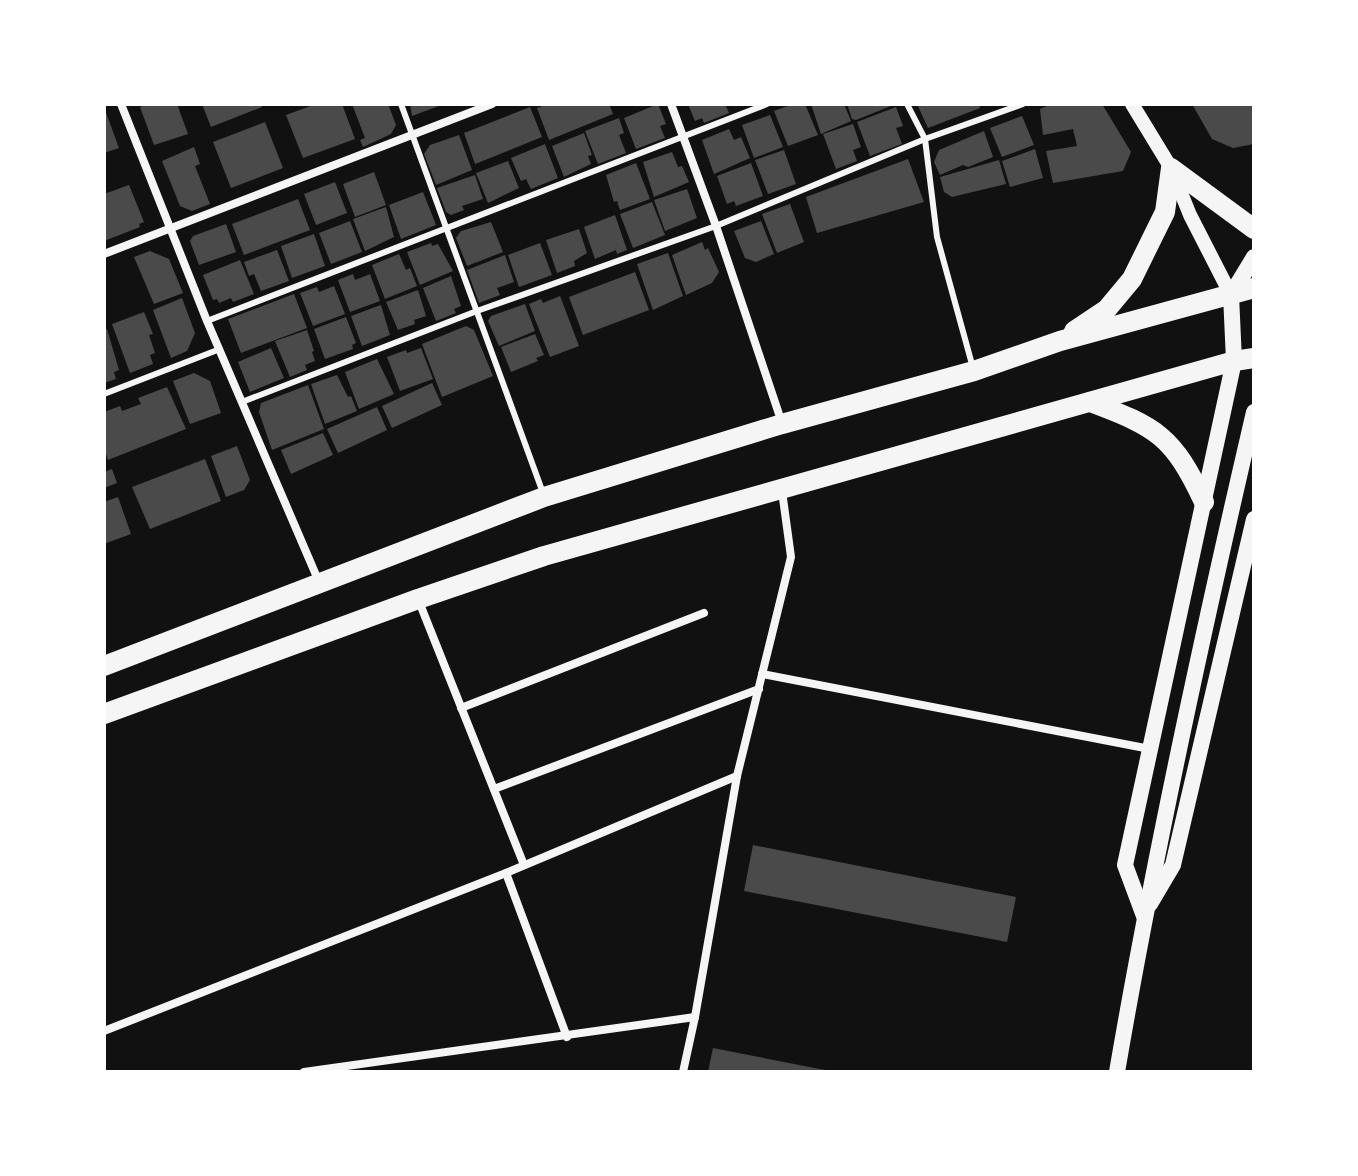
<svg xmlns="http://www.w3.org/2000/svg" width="1358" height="1176" font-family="'Sofia Sans Condensed',sans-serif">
<rect width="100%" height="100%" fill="#111"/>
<g fill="#4a4a4a">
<polygon points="149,104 177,104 188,134 154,145 140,107"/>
<polygon points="202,104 260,104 262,107 211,127"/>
<polygon points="316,104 342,104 355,139 303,158 286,115"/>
<polygon points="352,104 388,104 396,125 391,134 363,147 360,140 365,138"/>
<polygon points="410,104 444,104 412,116"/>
<polygon points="549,104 609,104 613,114 549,140 537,108"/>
<polygon points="658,104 666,124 660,126 665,138 636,149 624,118"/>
<polygon points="688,104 725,104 729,113 704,123 702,118 695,121"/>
<polygon points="793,104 805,104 818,135 788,146 774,111"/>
<polygon points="811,104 844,104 851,121 821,134"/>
<polygon points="847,104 896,104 856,120 852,119"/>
<polygon points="917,104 979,104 980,108 928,128"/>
<polygon points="1052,104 1102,104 1131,152 1123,171 1053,183 1046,151 1077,146 1073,129 1043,135 1040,109"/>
<polygon points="1192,104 1254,104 1254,144 1233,148 1212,139"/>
<polygon points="104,107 119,148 104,153"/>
<polygon points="530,107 542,137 475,164 464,133"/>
<polygon points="896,107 903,126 896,128 902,144 870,156 857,122"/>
<polygon points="770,115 783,147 754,158 742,125"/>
<polygon points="1022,116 1034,145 1002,157 990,128"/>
<polygon points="619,118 624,133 619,135 626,153 598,164 585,131"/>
<polygon points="265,122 283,168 231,188 213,142"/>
<polygon points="853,124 861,147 853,150 857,161 836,169 823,134"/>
<polygon points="729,129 734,140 741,137 750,158 714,174 702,140"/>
<polygon points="984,131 993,157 968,167 963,165 940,175 934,162 939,150"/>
<polygon points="584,133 592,155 588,156 591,164 564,177 552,146"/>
<polygon points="459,135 472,170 436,185 424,154 430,145"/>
<polygon points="545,144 558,178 531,189 526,179 521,181 511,158"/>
<polygon points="194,147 200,164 195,166 210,204 192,211 180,206 162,161"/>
<polygon points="1035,149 1043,178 1010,187 1002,161"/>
<polygon points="784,150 796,184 768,194 755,160"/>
<polygon points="672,152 678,167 682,166 689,182 654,197 643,162"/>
<polygon points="908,159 924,202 817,233 806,197"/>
<polygon points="999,160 1006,184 952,197 944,192 940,177"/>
<polygon points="508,161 519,188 488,203 476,173"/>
<polygon points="636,163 650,199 620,210 617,201 614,202 606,175"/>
<polygon points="751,163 763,196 736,206 734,201 727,204 717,176"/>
<polygon points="374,172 386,205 355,217 343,184"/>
<polygon points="475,175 483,199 462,206 464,210 451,215 446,212 437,188"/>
<polygon points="335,182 347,213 316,225 304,194"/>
<polygon points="129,185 144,222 139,224 140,227 104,241 104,194"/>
<polygon points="687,189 697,218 665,231 654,200"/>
<polygon points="423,192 436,225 401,239 389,205"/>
<polygon points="298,199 310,230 244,255 232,224"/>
<polygon points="652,202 665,235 633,248 620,214"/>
<polygon points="790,204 804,242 777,253 762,214"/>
<polygon points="386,207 394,237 365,251 353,219"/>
<polygon points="615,215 627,250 617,254 616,250 595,259 584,227"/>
<polygon points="350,221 362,252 331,264 319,233"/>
<polygon points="761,221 774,254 756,262 745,258 734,231"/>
<polygon points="491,222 503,252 467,266 456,238 461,231"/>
<polygon points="226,224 236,252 199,265 190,241 193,236"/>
<polygon points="579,229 587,253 574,261 575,266 557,273 546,240"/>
<polygon points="314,234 325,266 292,278 281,246"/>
<polygon points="702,242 705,250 708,248 719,272 712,283 686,295 672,255"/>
<polygon points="431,243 432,246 438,244 453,271 420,285 407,252"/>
<polygon points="540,243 552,275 519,287 508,255"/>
<polygon points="277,250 289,281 261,291 254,274 249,276 244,262"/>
<polygon points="150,251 169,259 183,293 154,304 134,257"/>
<polygon points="668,253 683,296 653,310 637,264"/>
<polygon points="399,254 406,270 410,268 417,286 385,299 372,265"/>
<polygon points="505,255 514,282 497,288 500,295 479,303 467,270"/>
<polygon points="240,260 254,294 233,302 231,298 219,303 217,299 213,300 203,275"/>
<polygon points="635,272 649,310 583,335 569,297"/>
<polygon points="353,274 355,280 370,274 380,301 350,312 338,280"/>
<polygon points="451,276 461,306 454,309 456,313 436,321 423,288"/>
<polygon points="334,286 345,314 313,326 300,293 317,287 319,292"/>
<polygon points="418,290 426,316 414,320 415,324 398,330 386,302"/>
<polygon points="294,294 307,328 241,353 228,319"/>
<polygon points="560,296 579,346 550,357 529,304 541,299 543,303"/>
<polygon points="182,298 195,333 187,351 171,358 153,310"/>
<polygon points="525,304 535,331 499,346 488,321 491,316"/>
<polygon points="381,305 390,335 362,346 351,316"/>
<polygon points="144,312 153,334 149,335 155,353 150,355 153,364 130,373 112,324"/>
<polygon points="346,317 356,343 352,345 353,349 325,359 314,329"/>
<polygon points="466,326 474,330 493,376 442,397 422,344"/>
<polygon points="107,329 119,370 114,372 116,379 104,383 104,330"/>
<polygon points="307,330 314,351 312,352 315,361 305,365 307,370 290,377 275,341"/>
<polygon points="535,334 544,355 536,358 538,361 511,372 501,347"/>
<polygon points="271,348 284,378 250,392 238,362"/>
<polygon points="421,348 433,379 400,391 387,357 406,350 407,353"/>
<polygon points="377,359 394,394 359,409 345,372"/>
<polygon points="194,373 210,381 221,413 190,424 173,381"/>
<polygon points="337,375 348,397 351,396 357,411 325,424 311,384"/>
<polygon points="432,383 442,405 392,428 382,406"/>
<polygon points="308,385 324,429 272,450 259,412 261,403"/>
<polygon points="167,387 186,429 108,460 104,448 104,412 120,406 122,411 141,404 138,398"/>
<polygon points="377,407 387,430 338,453 327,429"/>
<polygon points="323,433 333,455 291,474 281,450"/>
<polygon points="237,446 250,480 244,490 226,497 211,456"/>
<polygon points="205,459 221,501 150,529 132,487"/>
<polygon points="112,469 117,483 104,488 104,472"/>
<polygon points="118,497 131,534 104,544 104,502"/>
<polygon points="753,845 1016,897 1007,942 744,891"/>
<polygon points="713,1048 830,1071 830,1072 708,1072"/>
</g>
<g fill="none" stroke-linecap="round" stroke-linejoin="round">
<g stroke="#f5f5f5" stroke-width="6">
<polyline points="401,104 543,493"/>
<polyline points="907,104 925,139 937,237 973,368"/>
<polyline points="207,321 767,104"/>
<polyline points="104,394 220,349"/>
<polyline points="242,402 477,311 716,226 925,139 1023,104"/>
</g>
<g stroke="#f5f5f5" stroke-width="8">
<polyline points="121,104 207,321 319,582"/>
<polyline points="671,104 716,226 782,423"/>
<polyline points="104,254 492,104"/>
<polyline points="418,599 524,865"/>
<polyline points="762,674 1150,749"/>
<polyline points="461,708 704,613"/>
<polyline points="494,789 759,689"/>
<polyline points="506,873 567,1037"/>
<polyline points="104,1031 506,873 737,776"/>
<polyline points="304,1072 695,1017"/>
<polyline points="683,1072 695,1017 737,776 791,557 782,491"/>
</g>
<polyline stroke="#f5f5f5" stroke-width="14" points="1132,104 1171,168 1190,215 1231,295"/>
<g stroke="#f5f5f5" stroke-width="16">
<polyline points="1150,904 1173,865 1254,519"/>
<polyline points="1144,916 1125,865 1234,361 1231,295 1254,257"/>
<path d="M1117 1072C1155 850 1203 631 1254 412"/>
</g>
<g stroke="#f5f5f5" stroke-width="20">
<polyline points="1074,331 1107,309 1132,279 1165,212 1171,168 1254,229"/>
<path d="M1090 402C1157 427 1173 436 1204 502"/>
<polyline points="104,666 544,497 782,424 974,371 1060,341 1254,288"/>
<polyline points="104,714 418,599 544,556 1234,361 1254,358"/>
</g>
</g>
<rect width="1358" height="1176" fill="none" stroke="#ffffff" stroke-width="212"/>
</svg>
